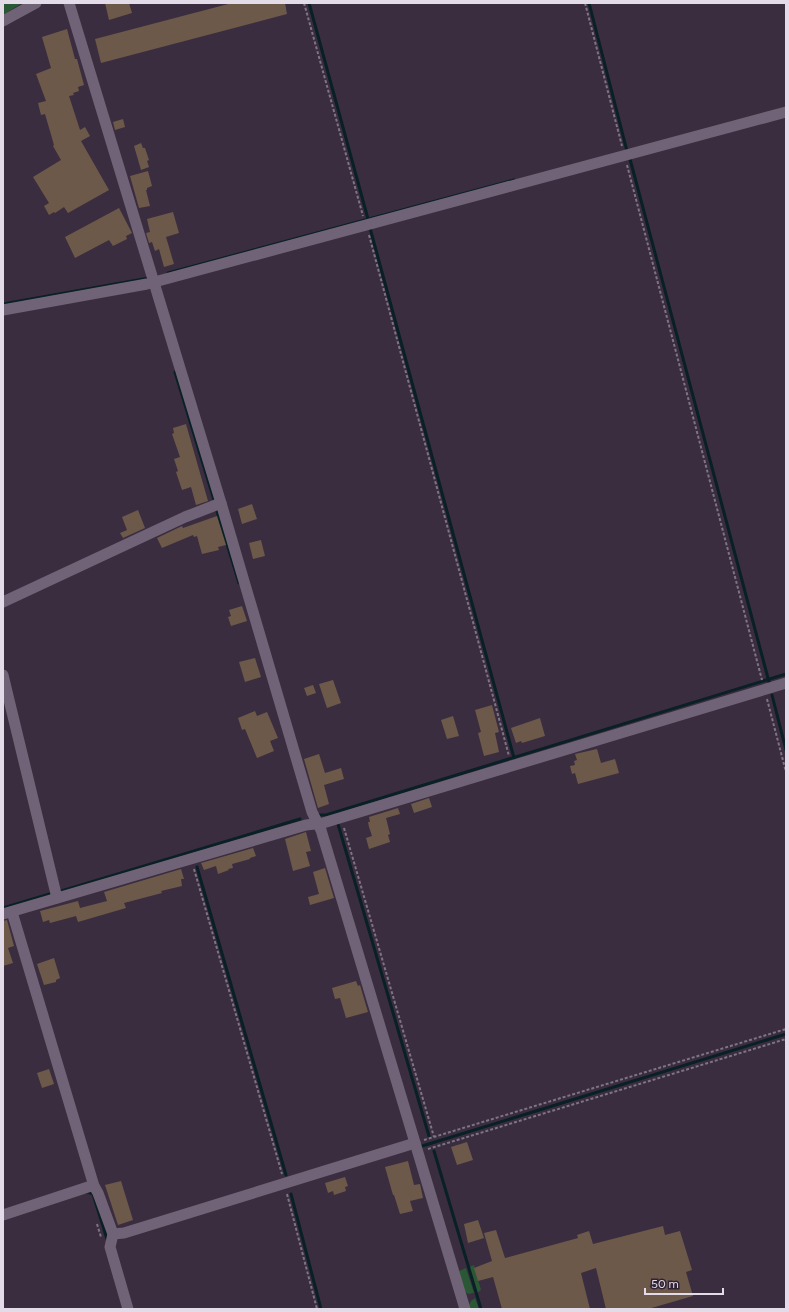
<svg xmlns="http://www.w3.org/2000/svg" width="789" height="1312" font-family="Figtree,sans-serif">
<rect width="100%" height="100%" fill="#3a2d3f"/>
<g fill="#2a5734">
<polygon points="3,3 22,3 3,15"/>
<polygon points="474,1265 481,1290 477,1293 469,1267"/>
<polygon points="466,1268 474,1293 468,1294 464,1291 459,1271"/>
<polygon points="475,1298 479,1309 470,1309 469,1305 471,1301"/>
</g>
<g fill="none" stroke-linecap="round" stroke-linejoin="round">
<g stroke="#082026" stroke-width="3">
<polyline points="309,3 368,219"/>
<polyline points="589,3 627,151"/>
<polyline points="630,159 769,682"/>
<polyline points="370,228 514,758"/>
<polyline points="168,273 514,180"/>
<polyline points="3,304 149,278"/>
<polyline points="175,372 215,503"/>
<polyline points="216,508 239,583"/>
<polyline points="772,695 786,750"/>
<polyline points="318,815 326,815 786,674"/>
<polyline points="338,824 429,1136"/>
<polyline points="197,867 286,1175"/>
<polyline points="58,892 300,819"/>
<polyline points="3,908 53,893"/>
<polyline points="419,1147 786,1034"/>
<polyline points="434,1151 481,1309"/>
<polyline points="86,1192 88,1192 93,1194 107,1239 109,1239"/>
<polyline points="291,1194 321,1309"/>
</g>
</g>
<g fill="#6d594a">
<polygon points="105,3 129,3 132,13 109,20"/>
<polygon points="232,3 285,3 287,14 101,63 95,39"/>
<polygon points="67,29 75,59 77,59 84,85 78,87 79,91 73,93 74,95 69,96 80,130 85,127 90,136 81,141 109,190 68,213 64,207 55,213 54,212 49,215 44,206 49,203 33,177 61,160 53,146 54,145 45,114 41,115 38,103 46,101 36,74 51,68 42,37"/>
<polygon points="123,119 125,127 115,130 113,122"/>
<polygon points="141,143 143,148 145,148 149,160 147,161 149,167 141,170 134,146"/>
<polygon points="148,171 152,186 147,188 147,190 146,190 150,206 139,208 130,176"/>
<polygon points="119,208 132,233 126,236 127,239 113,246 109,240 75,258 65,237"/>
<polygon points="173,212 179,233 166,237 174,264 164,267 159,249 155,251 152,242 149,243 146,233 150,232 147,219"/>
<polygon points="186,424 208,501 196,505 191,487 182,490 176,472 178,471 174,459 180,457 172,434 174,433 173,428"/>
<polygon points="252,504 257,519 242,524 238,509"/>
<polygon points="138,510 145,528 123,538 120,533 127,530 122,517"/>
<polygon points="217,516 226,545 218,547 219,550 202,554 197,536 194,537 193,535 162,548 157,538 182,526 183,528"/>
<polygon points="261,540 265,556 253,559 249,543"/>
<polygon points="242,606 247,621 231,626 228,617 231,616 229,610"/>
<polygon points="255,658 261,677 245,682 239,662"/>
<polygon points="333,680 341,703 327,708 319,684"/>
<polygon points="313,685 316,693 307,696 304,688"/>
<polygon points="492,705 499,732 495,733 499,752 484,756 478,733 481,732 475,710"/>
<polygon points="255,711 257,716 267,712 278,738 270,741 274,751 257,758 245,729 242,730 238,718"/>
<polygon points="453,716 459,736 447,739 441,720"/>
<polygon points="540,718 545,736 522,743 521,741 516,743 511,728"/>
<polygon points="597,749 601,763 615,759 619,773 578,784 575,773 572,774 570,766 575,765 574,761 577,760 575,754"/>
<polygon points="319,754 325,773 341,768 344,779 324,785 329,804 318,808 304,759"/>
<polygon points="429,798 432,807 414,813 411,804"/>
<polygon points="398,808 400,814 386,818 390,834 388,835 390,842 369,849 366,838 372,836 369,827 368,822 370,822 369,817"/>
<polygon points="306,832 311,851 306,852 310,866 293,871 285,839"/>
<polygon points="253,848 256,856 250,858 250,859 232,864 233,868 228,869 229,870 218,874 216,866 204,870 201,863"/>
<polygon points="325,868 334,898 310,905 308,897 319,894 313,872"/>
<polygon points="181,869 184,879 181,879 182,886 161,891 162,893 124,903 126,908 78,922 76,916 50,923 49,920 43,922 40,911 78,901 80,908 107,901 104,892"/>
<polygon points="7,920 14,946 8,948 13,963 3,966 3,921"/>
<polygon points="54,958 60,978 56,980 56,982 44,985 37,964"/>
<polygon points="356,981 358,986 360,985 368,1012 346,1018 340,998 335,999 332,988"/>
<polygon points="49,1069 54,1084 42,1088 37,1073"/>
<polygon points="467,1142 473,1160 457,1165 451,1147"/>
<polygon points="408,1161 414,1185 420,1184 423,1198 410,1201 413,1211 400,1214 394,1195 393,1195 385,1167"/>
<polygon points="345,1177 348,1186 345,1187 346,1191 334,1195 333,1191 328,1193 325,1183"/>
<polygon points="121,1181 133,1220 118,1225 105,1185"/>
<polygon points="478,1220 484,1238 468,1243 464,1224"/>
<polygon points="663,1226 665,1235 680,1231 692,1270 686,1272 693,1296 648,1309 606,1309 596,1268 581,1273 590,1309 502,1309 493,1277 478,1281 474,1268 492,1261 484,1233 496,1230 505,1258 578,1238 577,1235 589,1231 593,1244"/>
</g>
<g fill="none" stroke-linecap="round" stroke-linejoin="round">
<g stroke="#7f7484" stroke-width="2" stroke-dasharray="3 2" stroke-linecap="butt">
<polyline points="304,3 363,216"/>
<polyline points="585,3 622,146"/>
<polyline points="627,165 762,680"/>
<polyline points="369,235 509,756"/>
<polyline points="767,699 786,772"/>
<polyline points="344,828 434,1137"/>
<polyline points="194,869 282,1174"/>
<polyline points="424,1140 786,1029"/>
<polyline points="428,1149 786,1039"/>
<polyline points="287,1194 317,1309"/>
<polyline points="97,1224 101,1237"/>
</g>
<g stroke="#716377" stroke-width="11">
<polyline points="69,3 221,503 312,812 321,830 465,1309"/>
<polyline points="3,21 36,3"/>
<polyline points="3,310 147,284 786,112"/>
<polyline points="3,602 185,517 221,503"/>
<polyline points="3,675 57,898"/>
<polyline points="12,912 94,1186 98,1193 113,1234 110,1247 128,1309"/>
<polyline points="3,914 306,825 323,823 786,683"/>
<polyline points="3,1215 91,1186 94,1186"/>
<polyline points="113,1234 124,1233 415,1143"/>
</g>
</g>
<rect width="789" height="1312" fill="none" stroke="#e3dbe7" stroke-width="8"/>
<path d="M645 1288v6h78v-6" fill="none" stroke="#e3dbe7" stroke-width="2"/>
<text x="651" y="1288" font-size="12" fill="#e3dbe7" stroke="#302335" stroke-width="3" paint-order="stroke">50 m</text>
</svg>
